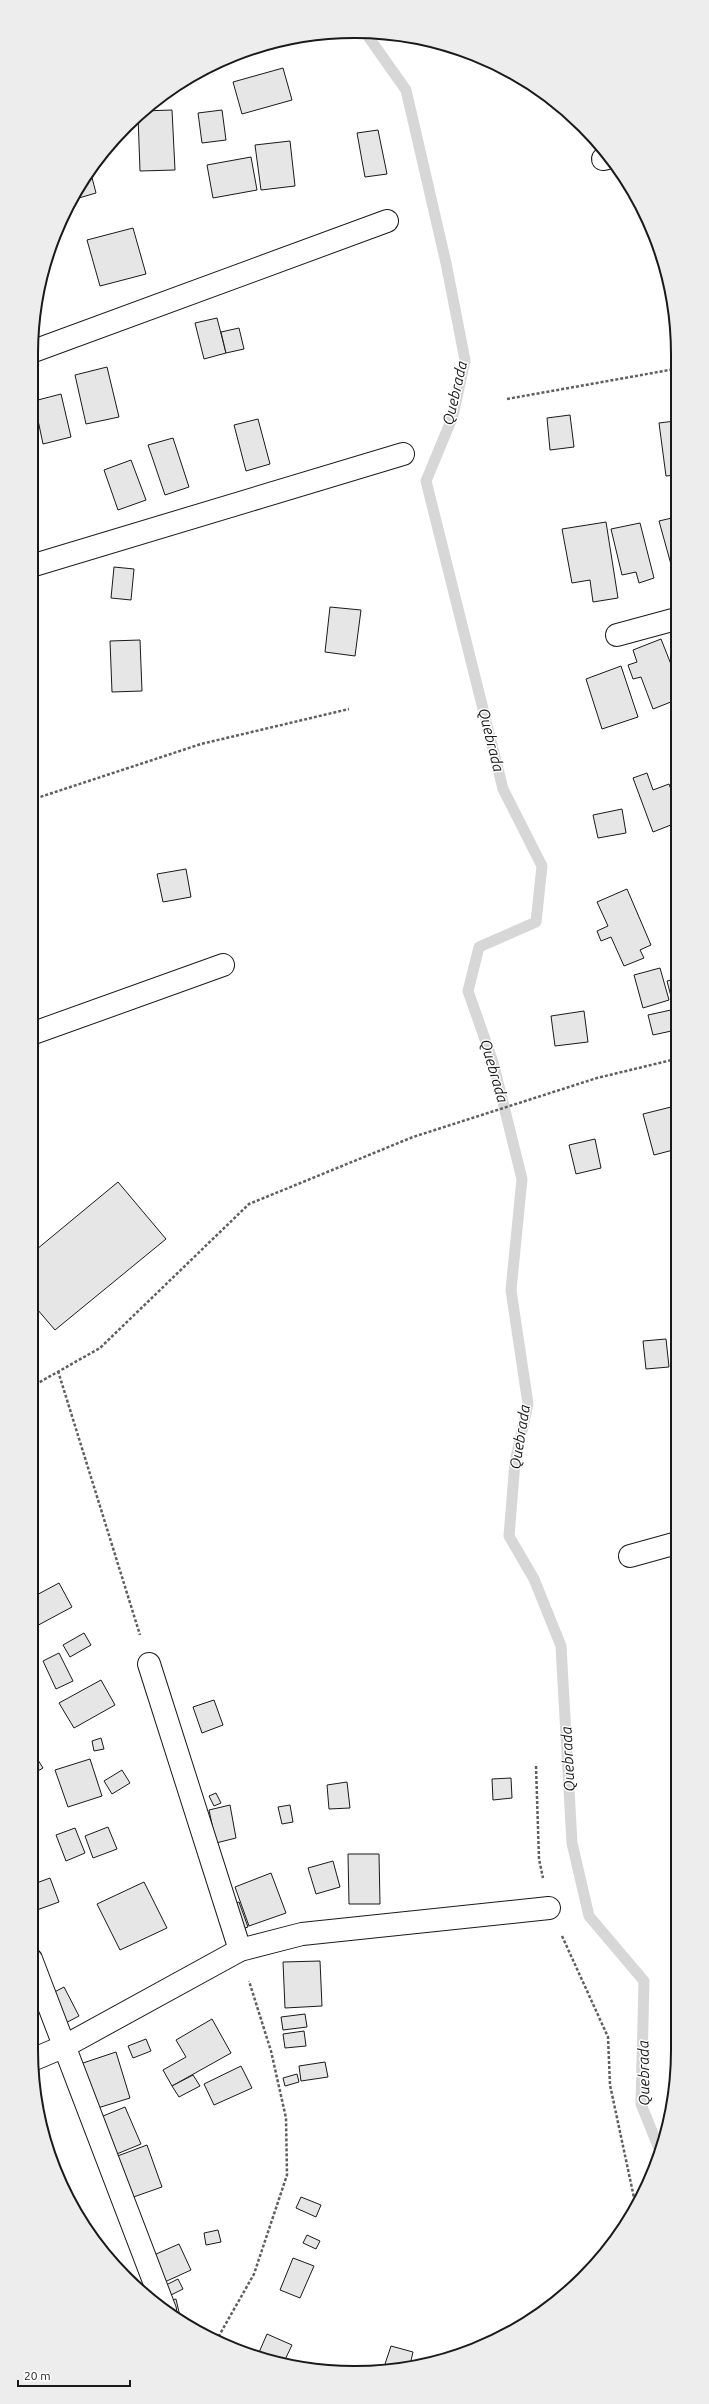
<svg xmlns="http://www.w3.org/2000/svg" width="709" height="2404" font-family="Ubuntu,sans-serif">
<rect width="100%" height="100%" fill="#fff"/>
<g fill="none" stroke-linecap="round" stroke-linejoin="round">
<polyline stroke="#d7d7d7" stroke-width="11" points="365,32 406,90 446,263 465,360 453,416 426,481 503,789 542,866 536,922 479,947 468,991 493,1062 522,1179 511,1290 528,1404 515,1462 509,1536 534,1579 561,1646 572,1843 589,1916 644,1981 641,2104 660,2151"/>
</g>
<g fill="#e6e6e6" stroke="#1a1a1a">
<polygon points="283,68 292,100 242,114 233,82"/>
<polygon points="172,110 175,170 140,171 138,116 143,111"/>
<polygon points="222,110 226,140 202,143 198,113"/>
<polygon points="378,130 387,174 365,177 357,133"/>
<polygon points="290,141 295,186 261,190 255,145"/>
<polygon points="251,157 257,190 213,198 207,165"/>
<polygon points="90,170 96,193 72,200 85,175"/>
<polygon points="133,228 146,274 100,286 87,240"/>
<polygon points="217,318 226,353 204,359 195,323"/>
<polygon points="239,328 244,349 226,353 221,332"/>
<polygon points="107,367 119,417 86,424 75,375"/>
<polygon points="61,394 71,437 43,444 34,401"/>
<polygon points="570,415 574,447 550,450 547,418"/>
<polygon points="258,419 270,464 246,471 234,425"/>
<polygon points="675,421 676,475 666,476 659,423"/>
<polygon points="173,438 189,487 165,495 148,445"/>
<polygon points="131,460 146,500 118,510 104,470"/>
<polygon points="676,517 676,567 672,568 659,521"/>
<polygon points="606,522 618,598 593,602 590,580 572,583 562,529"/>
<polygon points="640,523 654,578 639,583 636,572 622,575 611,529"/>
<polygon points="114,567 134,569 131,600 111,598"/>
<polygon points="31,585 37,586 32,642 31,642"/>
<polygon points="330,607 361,610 355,656 325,652"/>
<polygon points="661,639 676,677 676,700 653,709 641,677 633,679 628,665 637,662 633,650"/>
<polygon points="140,640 142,691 112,692 110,641"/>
<polygon points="621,666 638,717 602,729 586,679"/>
<polygon points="647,773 653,790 669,784 676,803 676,823 653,832 633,778"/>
<polygon points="622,809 626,833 598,838 593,815"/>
<polygon points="186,869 191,897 163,902 157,874"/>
<polygon points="627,889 651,945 640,950 644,958 624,966 611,937 601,941 597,931 608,926 597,902"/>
<polygon points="660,968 669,1000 643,1008 634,975"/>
<polygon points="676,979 676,1016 667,981"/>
<polygon points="671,1010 676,1030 653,1035 648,1015"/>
<polygon points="584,1011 588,1042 555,1046 551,1016"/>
<polygon points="675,1106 677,1149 654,1155 643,1114"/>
<polygon points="595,1139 601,1168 576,1174 569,1145"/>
<polygon points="118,1182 166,1239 55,1330 31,1302 31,1254"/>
<polygon points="666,1339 669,1367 646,1369 643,1341"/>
<polygon points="59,1583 72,1607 31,1629 31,1598"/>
<polygon points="84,1633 91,1645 70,1657 63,1645"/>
<polygon points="59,1653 73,1681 56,1689 43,1661"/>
<polygon points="101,1680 115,1705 74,1728 59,1703"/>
<polygon points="214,1700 223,1725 202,1733 193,1707"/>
<polygon points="101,1738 104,1749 94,1751 92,1741"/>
<polygon points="90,1759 102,1796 68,1807 55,1770"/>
<polygon points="38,1760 43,1768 31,1775 31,1764"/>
<polygon points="122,1770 130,1783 112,1794 104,1781"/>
<polygon points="511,1778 512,1798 493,1800 492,1779"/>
<polygon points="347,1782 350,1808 329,1809 327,1785"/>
<polygon points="216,1793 221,1803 214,1806 209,1796"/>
<polygon points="230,1805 236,1838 216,1843 209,1810"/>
<polygon points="290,1805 293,1822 282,1824 278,1807"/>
<polygon points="108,1827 117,1849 93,1858 85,1836"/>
<polygon points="75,1828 85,1853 66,1861 56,1835"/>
<polygon points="348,1854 379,1854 380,1904 349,1904"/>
<polygon points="333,1861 340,1887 316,1894 308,1868"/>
<polygon points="271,1873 286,1913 249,1926 235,1887"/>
<polygon points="50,1878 59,1902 34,1911 31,1904 31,1885"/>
<polygon points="144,1882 167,1928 120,1950 97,1904"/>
<polygon points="239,1902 248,1927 237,1931 228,1906"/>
<polygon points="320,1961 322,2006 285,2008 283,1962"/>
<polygon points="64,1987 79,2016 56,2028 41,1999"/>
<polygon points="305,2014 307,2027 283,2030 281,2017"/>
<polygon points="212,2019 231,2053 172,2086 163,2070 186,2057 176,2040"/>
<polygon points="304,2031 306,2046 285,2048 283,2034"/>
<polygon points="146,2039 151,2051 133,2058 128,2046"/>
<polygon points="116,2052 130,2098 88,2111 74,2066"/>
<polygon points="325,2062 328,2077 301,2081 299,2066"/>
<polygon points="241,2066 252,2088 214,2105 204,2084"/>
<polygon points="297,2074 299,2082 285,2086 283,2078"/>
<polygon points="193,2075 200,2086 179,2097 172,2086"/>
<polygon points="125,2107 141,2144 107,2158 91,2121"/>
<polygon points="41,2112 47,2129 43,2131 37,2113"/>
<polygon points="147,2145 162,2187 122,2201 107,2160"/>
<polygon points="301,2197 321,2205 316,2217 296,2208"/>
<polygon points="218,2230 221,2242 206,2245 204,2233"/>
<polygon points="307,2235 320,2241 316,2249 303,2243"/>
<polygon points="179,2244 191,2270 158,2285 147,2258"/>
<polygon points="293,2258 314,2266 300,2298 280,2290"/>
<polygon points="178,2279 183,2289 161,2300 156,2290"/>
<polygon points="176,2299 181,2321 155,2304"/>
<polygon points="267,2334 292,2345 283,2364 257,2357"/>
<polygon points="391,2346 413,2352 410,2365 384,2367"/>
</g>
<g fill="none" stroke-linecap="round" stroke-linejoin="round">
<defs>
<g id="minor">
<polyline points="603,159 607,158"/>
<polyline points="31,352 387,221"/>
<polyline points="31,566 403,454"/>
<polyline points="617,635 676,619"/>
<polyline points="31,1034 223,965"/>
<polyline points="630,1556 677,1543"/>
<polyline points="149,1664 240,1950"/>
<polyline points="31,1959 165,2310"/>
<polyline points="32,2060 65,2046 240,1950 302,1934 549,1908"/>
</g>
</defs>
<use href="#minor" stroke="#1a1a1a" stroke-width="24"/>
<g stroke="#5f5f5f" stroke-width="2.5" stroke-dasharray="3 2" stroke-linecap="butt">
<polyline points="507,399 675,369"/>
<polyline points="31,800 201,744 349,709"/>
<polyline points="58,1371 140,1635"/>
<polyline points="31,1387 100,1348 249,1204 413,1137 597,1078 676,1059"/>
<polyline points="536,1766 539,1859 543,1878"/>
<polyline points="562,1936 608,2037 610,2085 636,2207"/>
<polyline points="216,2341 254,2274 287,2175 286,2118 271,2051 249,1981"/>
</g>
<use href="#minor" stroke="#fff" stroke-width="22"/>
</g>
<g text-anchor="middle" stroke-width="3" stroke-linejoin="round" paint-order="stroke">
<g font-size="15" font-style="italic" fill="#1a1a1a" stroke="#fff">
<text transform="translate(455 393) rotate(-77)" y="5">Quebrada</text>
<text transform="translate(491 740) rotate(76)" y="5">Quebrada</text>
<text transform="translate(494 1071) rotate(74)" y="5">Quebrada</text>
<text transform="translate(520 1437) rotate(-81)" y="5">Quebrada</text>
<text transform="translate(568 1759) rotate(-93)" y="5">Quebrada</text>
<text transform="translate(644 2073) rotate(-91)" y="5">Quebrada</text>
</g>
</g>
<path d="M0 0H709V2404H0ZM354 38H355A316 316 0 0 1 671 354V2050A316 316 0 0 1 355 2366H354A316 316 0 0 1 38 2050V354A316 316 0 0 1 354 38Z" fill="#ededed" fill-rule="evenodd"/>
<path fill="none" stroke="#1a1a1a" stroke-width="2" d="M354 38H355A316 316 0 0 1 671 354V2050A316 316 0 0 1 355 2366H354A316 316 0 0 1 38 2050V354A316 316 0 0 1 354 38Z"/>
<path d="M18 2380v6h112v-6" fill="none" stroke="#1a1a1a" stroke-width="2"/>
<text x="24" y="2380" font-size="12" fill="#1a1a1a" stroke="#ffffff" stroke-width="3" paint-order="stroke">20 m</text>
</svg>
